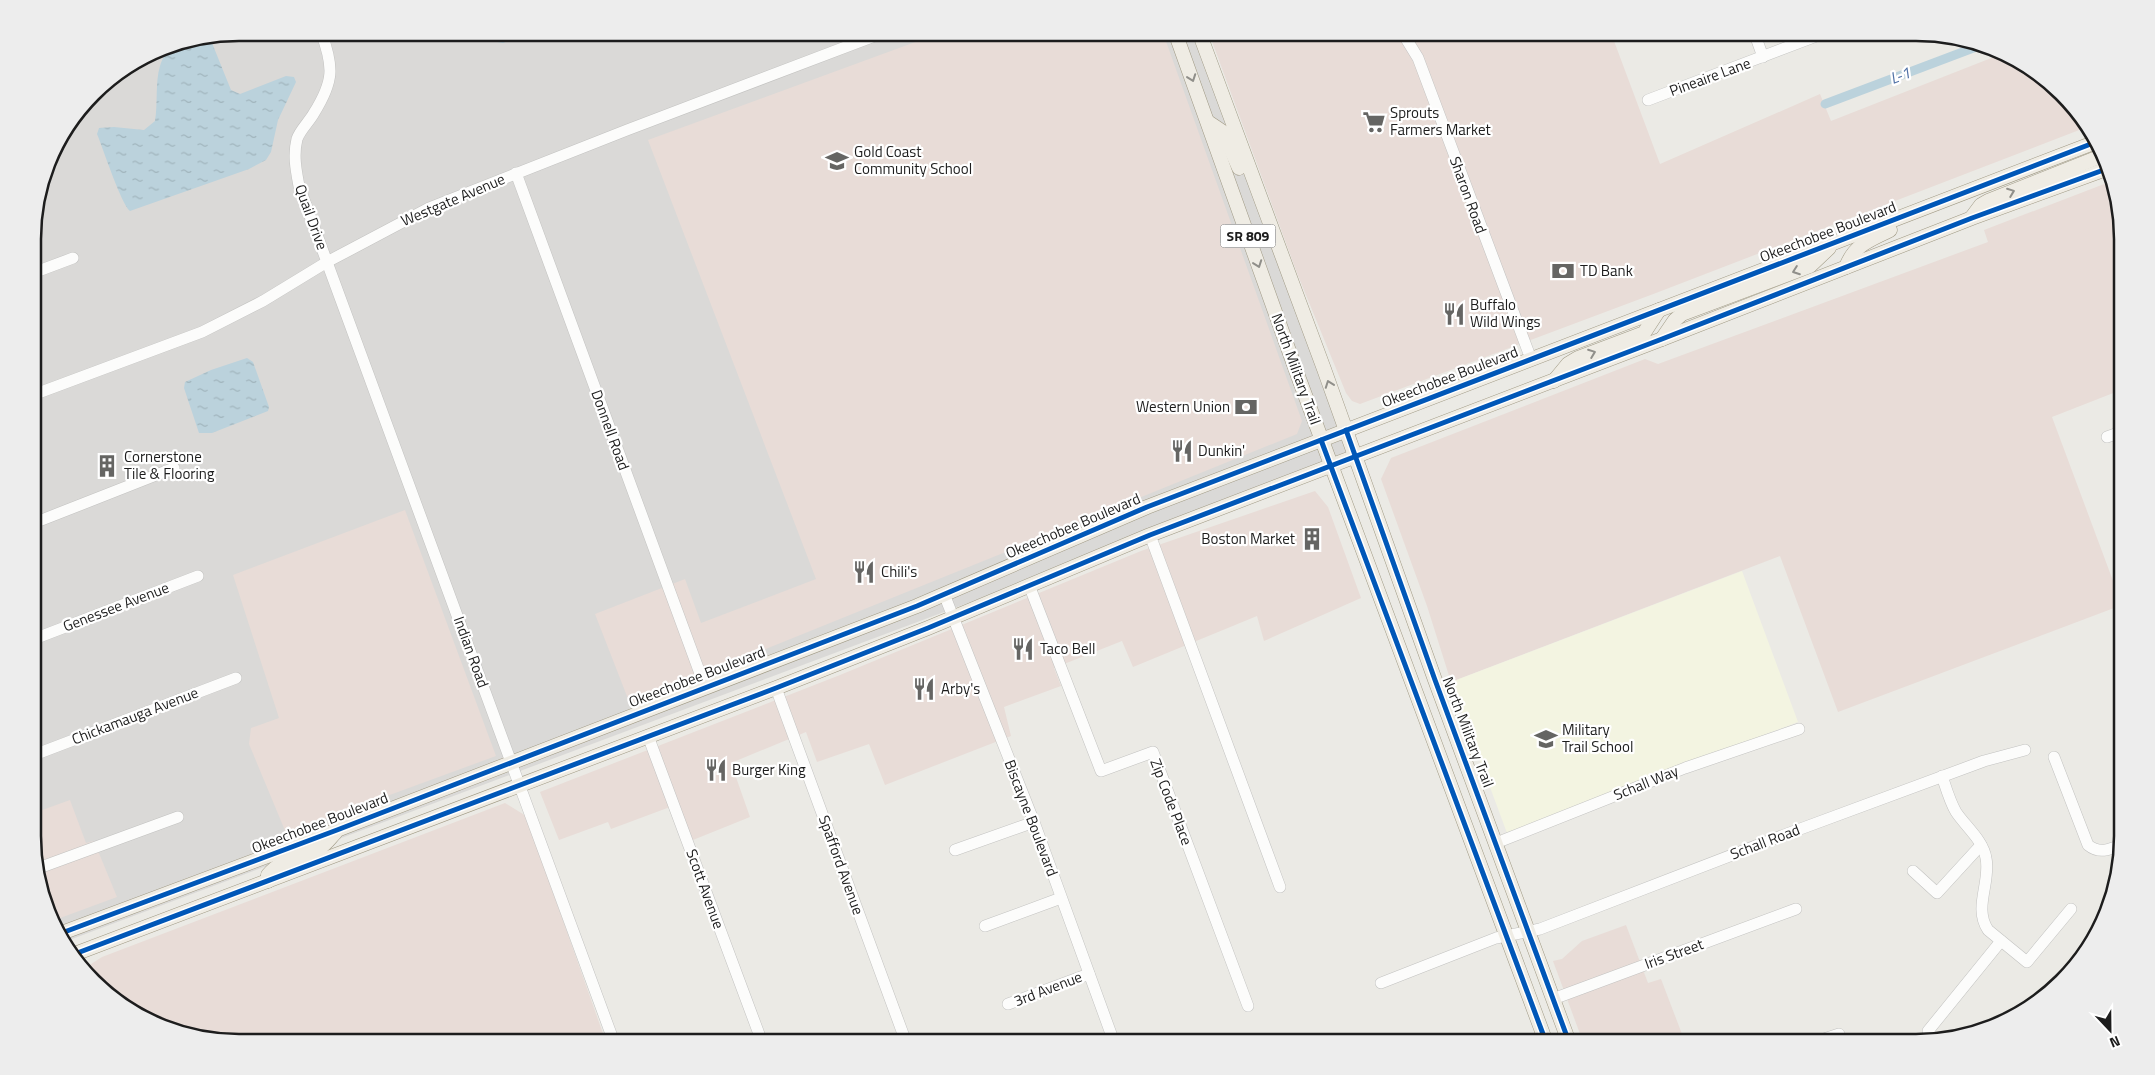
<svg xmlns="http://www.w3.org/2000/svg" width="2155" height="1075" font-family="'Titillium Web',sans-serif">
<defs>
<pattern id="water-ripples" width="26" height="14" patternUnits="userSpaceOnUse" patternTransform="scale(1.25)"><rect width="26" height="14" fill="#bbd2dc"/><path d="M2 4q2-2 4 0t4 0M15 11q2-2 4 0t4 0" fill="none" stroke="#a0b4bc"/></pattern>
</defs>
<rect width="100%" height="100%" fill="#ebeae5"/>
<polygon fill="#dad9d7" points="240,33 1193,33 1355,458 64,942 48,914 34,863 33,226 54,148 103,84 161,48"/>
<g fill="#e8dcd7">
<polygon points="940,33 1163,33 1302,421 1297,434 630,704 595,614 685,579 701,623 816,579 648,140"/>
<polygon points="1209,33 1611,33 1660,164 1820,94 1831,121 2004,53 2080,114 2087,127 1656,293 1360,404 1352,401 1346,393 1297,273"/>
<polygon points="2112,181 2121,213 2121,390 2052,417 2122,605 1838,712 1780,556 1451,682 1427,606 1381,479 1391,458 1645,359 1658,364 1988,242 1984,230"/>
<polygon points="1315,491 1328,507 1361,598 1264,641 1257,616 1133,667 1122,641 1054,668 1061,686 1004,707 1011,736 885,785 869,744 817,762 806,732 731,763 750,817 683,844 670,807 611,829 608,822 559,840 540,792 840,675 1141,551"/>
<polygon points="405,510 496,756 286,833 249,744 251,728 279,718 233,575"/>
<polygon points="70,800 86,843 94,841 117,897 52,921 48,914 34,863 34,813"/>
<polygon points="505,803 526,816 606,1042 389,1042 386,1038 375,1042 240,1042 148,1021 86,970 88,966 102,957"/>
<polygon points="1626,925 1648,983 1661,979 1685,1042 1583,1042 1553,961 1562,959 1582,941"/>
</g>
<polygon fill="#f3f4e1" points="1742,571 1798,722 1507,833 1451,682"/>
<g fill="url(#water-ripples)">
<polygon points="491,33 529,33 503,43 497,42"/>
<path d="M210 38 231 90 240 94 286 76 294 77 296 82 278 120 271 152 266 160 249 169 130 211C121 204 103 148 97 134L99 128 114 127 144 130 155 121C158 104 155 82 160 66 162 59 166 54 165 47Z"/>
<polygon points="247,358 253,362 269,407 268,411 212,433 199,433 184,388 185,382 211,370"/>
</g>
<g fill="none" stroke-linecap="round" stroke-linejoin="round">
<polyline stroke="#bbd2dc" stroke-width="9" points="1825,104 1976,47"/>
<defs>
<g id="minor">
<path d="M321 32C334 67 334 81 314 113 309 122 300 130 297 139 293 155 296 170 299 186L614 1042"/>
<polyline points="1402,32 1418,58 1531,359"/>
<polyline points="1754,32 1763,57"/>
<polyline points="1648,100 1827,32"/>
<polyline points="516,173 705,687"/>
<polyline points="33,273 73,258"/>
<polyline points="33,395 202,332 263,301 327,262 429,208 627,130 885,32"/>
<polyline points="2107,437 2121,432"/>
<polyline points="34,523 174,468"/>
<polyline points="1150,535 1280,887"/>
<polyline points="1029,585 1101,771 1153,752 1248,1006"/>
<polyline points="944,594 1034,822 1114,1042"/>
<polyline points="34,639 198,576"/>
<polyline points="776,688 906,1042"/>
<polyline points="648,736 762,1042"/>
<polyline points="34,755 236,678"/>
<path d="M2054 757 2088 845C2099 854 2109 850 2120 845"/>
<path d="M1942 776C1946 788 1950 802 1956 812 1966 827 1983 840 1986 858 1991 882 1973 908 1988 930L2027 962 2071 909"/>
<polyline points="1496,843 1685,768 1799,729"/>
<polyline points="955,850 1034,822"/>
<polyline points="36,869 178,817"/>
<polyline points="1913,871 1937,893 1981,845"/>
<polyline points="985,926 1061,898"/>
<polyline points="1381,983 1496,938 1540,929 1784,835 1984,761 2025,750"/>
<polyline points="1553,999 1796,909"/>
<polyline points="1008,1004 1089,974"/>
<polyline points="1928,1031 2001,941"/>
<polyline points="1815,1042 1839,1034"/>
</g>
<g id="major">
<polyline points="1175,32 1298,376 1546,1042"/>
<polyline points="1199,32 1324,369 1435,680 1569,1042"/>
<polyline points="1208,122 1223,132 1239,168"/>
<polyline points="1972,217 1981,205 1988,201 2104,155"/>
<path d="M1846 267C1855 244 1869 241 1890 230"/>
<polyline points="1662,339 1675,320 1682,314 1810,266 1829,248"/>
<polyline points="1554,381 1568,364 1578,358 1644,333 1659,310"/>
<path d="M268 881V875C282 858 303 857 321 847 326 844 331 837 335 833"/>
<polyline points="59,934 337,830 917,606 1147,507 2096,142"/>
<polyline points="72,955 776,688 928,628 1150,535 1662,339 1972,218 2109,168"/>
</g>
</defs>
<use href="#minor" stroke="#c2c2c0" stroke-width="12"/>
<use href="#major" stroke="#9f9984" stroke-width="15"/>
<use href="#minor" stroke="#fcfcfb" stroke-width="11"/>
<use href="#major" stroke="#efece4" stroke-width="14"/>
<defs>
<g id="cycleway">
<polyline points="1346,430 1435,680 1569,1042"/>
<polyline points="1321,440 1546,1042"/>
<polyline points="59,934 337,830 917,606 1147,507 2096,142"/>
<polyline points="72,955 776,688 928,628 1150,535 1662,339 1972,218 2109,168"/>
</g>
</defs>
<use href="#cycleway" stroke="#fff" stroke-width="8"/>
<use href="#cycleway" stroke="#0057b8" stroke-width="5"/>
</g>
<defs><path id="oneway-chevron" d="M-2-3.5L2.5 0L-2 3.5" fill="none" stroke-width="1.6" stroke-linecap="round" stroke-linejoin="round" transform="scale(1.25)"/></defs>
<g stroke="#908f8a">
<use href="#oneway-chevron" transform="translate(1192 78) rotate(70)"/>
<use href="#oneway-chevron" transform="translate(2011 192) rotate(-21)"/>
<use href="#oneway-chevron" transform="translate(1258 264) rotate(70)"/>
<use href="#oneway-chevron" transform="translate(1796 271) rotate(160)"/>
<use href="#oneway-chevron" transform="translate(1592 353) rotate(-21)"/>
<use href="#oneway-chevron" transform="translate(1329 384) rotate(-110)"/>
</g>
<defs>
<symbol id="supermarket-bare" viewBox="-9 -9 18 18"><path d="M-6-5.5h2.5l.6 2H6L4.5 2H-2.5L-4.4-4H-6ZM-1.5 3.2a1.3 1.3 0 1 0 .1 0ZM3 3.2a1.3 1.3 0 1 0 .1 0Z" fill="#656563" stroke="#fff" stroke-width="2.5" paint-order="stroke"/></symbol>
<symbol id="school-bare" viewBox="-9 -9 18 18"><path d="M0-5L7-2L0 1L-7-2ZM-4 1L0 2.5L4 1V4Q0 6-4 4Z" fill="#656563" stroke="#fff" stroke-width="2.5" paint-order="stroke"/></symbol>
<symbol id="bank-bare" viewBox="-9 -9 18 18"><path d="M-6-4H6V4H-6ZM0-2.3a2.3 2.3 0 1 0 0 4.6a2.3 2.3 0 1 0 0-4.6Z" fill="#656563" stroke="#fff" stroke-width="2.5" paint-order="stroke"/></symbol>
<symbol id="restaurant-bare" viewBox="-9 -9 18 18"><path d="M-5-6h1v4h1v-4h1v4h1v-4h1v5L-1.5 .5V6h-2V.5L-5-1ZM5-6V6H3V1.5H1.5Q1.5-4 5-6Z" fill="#656563" stroke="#fff" stroke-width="2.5" paint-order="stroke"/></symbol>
<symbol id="building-bare" viewBox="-9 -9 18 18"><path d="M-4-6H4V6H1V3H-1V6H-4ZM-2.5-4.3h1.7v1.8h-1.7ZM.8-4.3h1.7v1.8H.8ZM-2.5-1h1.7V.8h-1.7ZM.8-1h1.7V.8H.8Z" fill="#656563" stroke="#fff" stroke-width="2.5" paint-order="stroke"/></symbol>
</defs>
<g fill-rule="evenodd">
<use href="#supermarket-bare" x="1358" y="106" width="32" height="32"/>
<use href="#school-bare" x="821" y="145" width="32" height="32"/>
<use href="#bank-bare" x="1547" y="255" width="32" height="32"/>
<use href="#restaurant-bare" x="1438" y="298" width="32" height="32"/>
<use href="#bank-bare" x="1230" y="391" width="32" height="32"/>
<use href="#restaurant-bare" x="1166" y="435" width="32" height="32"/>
<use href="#building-bare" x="91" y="450" width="32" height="32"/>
<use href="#building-bare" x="1296" y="523" width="32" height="32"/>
<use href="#restaurant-bare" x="848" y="556" width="32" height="32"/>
<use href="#restaurant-bare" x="1007" y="633" width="32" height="32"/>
<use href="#restaurant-bare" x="908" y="673" width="32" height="32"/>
<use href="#school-bare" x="1530" y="723" width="32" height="32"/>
<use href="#restaurant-bare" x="700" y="754" width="32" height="32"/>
</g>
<g text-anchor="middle" stroke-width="4.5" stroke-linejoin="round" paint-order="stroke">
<rect fill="#fff" stroke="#616161" stroke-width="1" x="1220.5" y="224.5" width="55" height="23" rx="4"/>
<g font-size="14" font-weight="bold" fill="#1d1d1d">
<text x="1248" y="241">SR 809</text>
</g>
<g font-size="15" fill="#1d1d1d" stroke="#fff">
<text transform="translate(1710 77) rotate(-20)" y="5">Pineaire Lane</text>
<text transform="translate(1468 195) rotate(70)" y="5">Sharon Road</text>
<text transform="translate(453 200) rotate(-23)" y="5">Westgate Avenue</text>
<text transform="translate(311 217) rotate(70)" y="5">Quail Drive</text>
<text transform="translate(1828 232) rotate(-21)" y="5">Okeechobee Boulevard</text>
<text transform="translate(1296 369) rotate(70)" y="5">North Military Trail</text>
<text transform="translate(1450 377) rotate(-21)" y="5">Okeechobee Boulevard</text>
<text transform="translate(610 430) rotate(70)" y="5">Donnell Road</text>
<text transform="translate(1073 526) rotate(-23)" y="5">Okeechobee Boulevard</text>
<text transform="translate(116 607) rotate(-21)" y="5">Genessee Avenue</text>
<text transform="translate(471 652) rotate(70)" y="5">Indian Road</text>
<text transform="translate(697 677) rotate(-21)" y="5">Okeechobee Boulevard</text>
<text transform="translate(135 716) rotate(-21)" y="5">Chickamauga Avenue</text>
<text transform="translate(1468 732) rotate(69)" y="5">North Military Trail</text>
<text transform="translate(1646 783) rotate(-22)" y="5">Schall Way</text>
<text transform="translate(1171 802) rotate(69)" y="5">Zip Code Place</text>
<text transform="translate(1031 818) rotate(69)" y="5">Biscayne Boulevard</text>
<text transform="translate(320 823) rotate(-21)" y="5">Okeechobee Boulevard</text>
<text transform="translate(1765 842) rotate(-21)" y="5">Schall Road</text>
<text transform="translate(841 865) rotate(70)" y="5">Spafford Avenue</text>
<text transform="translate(705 889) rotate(70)" y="5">Scott Avenue</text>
<text transform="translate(1674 954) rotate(-20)" y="5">Iris Street</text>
<text transform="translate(1048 989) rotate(-21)" y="5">3rd Avenue</text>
</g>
<g font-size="15" fill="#1d1d1d" stroke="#fff" text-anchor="start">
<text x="1390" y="118">Sprouts<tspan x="1390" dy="17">Farmers Market</tspan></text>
<text x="854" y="157">Gold Coast<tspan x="854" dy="17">Community School</tspan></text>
<text x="1580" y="276">TD Bank</text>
<text x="1470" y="310">Buffalo<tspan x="1470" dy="17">Wild Wings</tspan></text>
<text x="1230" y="412" text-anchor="end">Western Union</text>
<text x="1198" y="456">Dunkin'</text>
<text x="124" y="462">Cornerstone<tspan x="124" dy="17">Tile &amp; Flooring</tspan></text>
<text x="1295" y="544" text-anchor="end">Boston Market</text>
<text x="881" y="577">Chili's</text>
<text x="1040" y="654">Taco Bell</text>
<text x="941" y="694">Arby's</text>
<text x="1562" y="735">Military<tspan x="1562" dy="17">Trail School</tspan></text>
<text x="732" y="775">Burger King</text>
</g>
<g font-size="16" font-style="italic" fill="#5071a6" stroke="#fff">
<text transform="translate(1900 75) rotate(-21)" y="6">L-1</text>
</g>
</g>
<path d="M0 0H2155V1075H0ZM239 41H1916A198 198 0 0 1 2114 239V836A198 198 0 0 1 1916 1034H239A198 198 0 0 1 41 836V239A198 198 0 0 1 239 41Z" fill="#ededed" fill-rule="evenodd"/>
<path fill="none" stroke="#1d1d1d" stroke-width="2.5" d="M239 41H1916A198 198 0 0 1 2114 239V836A198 198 0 0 1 1916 1034H239A198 198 0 0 1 41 836V239A198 198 0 0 1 239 41Z"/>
<g transform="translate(2110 1030) rotate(158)" stroke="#ffffff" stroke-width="4" paint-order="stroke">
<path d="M0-4L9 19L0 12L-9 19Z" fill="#1d1d1d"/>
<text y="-8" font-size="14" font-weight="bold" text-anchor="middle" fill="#1d1d1d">N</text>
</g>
</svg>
